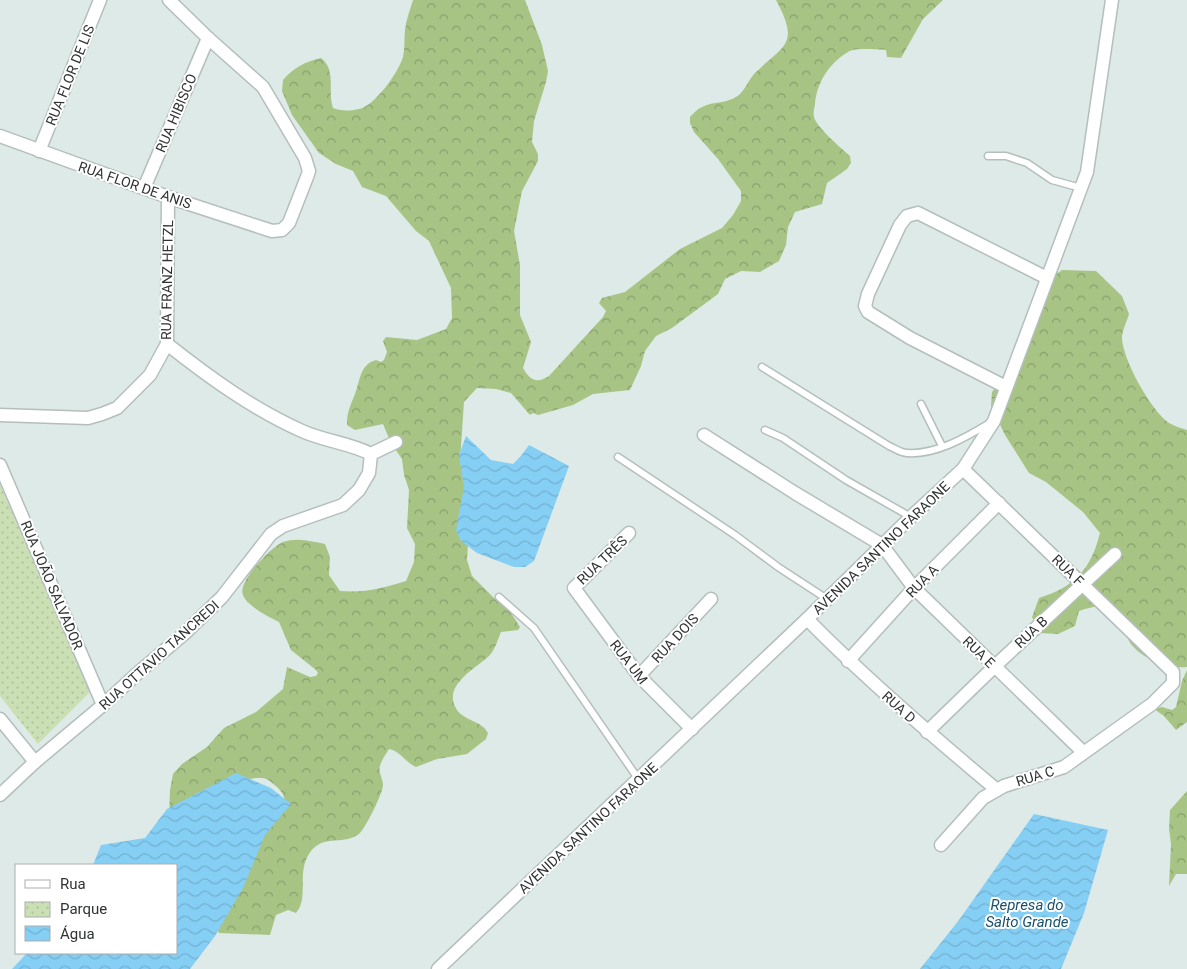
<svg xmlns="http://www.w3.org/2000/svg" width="1187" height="969" font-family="Roboto,sans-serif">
<defs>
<pattern id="forest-crowns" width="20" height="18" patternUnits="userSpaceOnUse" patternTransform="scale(1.25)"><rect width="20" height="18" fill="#a7c485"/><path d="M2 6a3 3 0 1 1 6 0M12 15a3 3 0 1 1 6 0" fill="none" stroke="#88a06d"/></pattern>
<pattern id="park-dots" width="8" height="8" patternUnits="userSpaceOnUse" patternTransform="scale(1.25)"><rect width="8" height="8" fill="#cbdfb4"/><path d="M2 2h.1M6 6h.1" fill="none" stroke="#afc09b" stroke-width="1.8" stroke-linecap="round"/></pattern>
<pattern id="water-waves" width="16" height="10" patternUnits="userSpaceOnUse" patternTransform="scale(1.25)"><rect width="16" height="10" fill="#85cef4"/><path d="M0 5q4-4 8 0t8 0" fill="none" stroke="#73b1d2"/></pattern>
</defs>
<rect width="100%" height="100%" fill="#deeae7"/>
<g fill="url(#forest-crowns)">
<path d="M413 0H525L542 45 548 71 546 82 534 121 532 142 538 154V161L522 191 514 231 520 265V315L531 342 523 368C530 380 536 384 549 376L603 317 606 311 599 303 602 298 625 292 680 249 722 228 733 215 741 201V191L718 159 694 132 690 123V117C693 114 697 109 702 107 713 101 728 104 739 95 745 90 749 79 755 73 785 44 800 45 776 0H943L923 19 901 58 887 57 886 50C877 50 856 47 848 52 829 63 816 84 815 105 814 108 813 114 814 117 817 128 841 148 850 156L851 163 847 169 827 183 822 204 795 212 788 227 786 245 779 261 760 272 741 271 725 279 718 294 672 328 656 336 645 351 641 366 630 390 593 394 573 405 538 415 533 413 530 415 511 393 496 389 477 388 464 402 460 461 465 480 469 530 467 560 472 576 498 602 509 610 520 627 518 630 501 632C498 639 495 650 489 656 475 669 441 686 457 710 465 721 482 721 488 733L486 739 467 754 437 759 416 767C406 763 399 750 389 749 386 754 381 761 380 766 378 772 383 779 383 785 383 793 366 827 360 833 345 846 324 834 311 851 295 872 310 896 296 913L288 910 276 915 270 935 219 933 208 917 284 804C286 797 282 792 277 787 272 783 268 778 261 778 239 776 189 807 169 818L170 790 173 774 182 764 207 747 224 728 256 712 283 689 287 667 310 677 316 676 318 673 316 670 291 650 279 622C269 617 247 606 243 595 237 582 271 547 283 542 297 537 311 541 325 544L330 557 329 575 340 591C366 593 382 588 406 581L414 562 415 544 407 528 409 490 404 475 402 459 391 443 383 424 355 430 347 425C347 411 350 407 355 394 360 381 360 364 376 360L381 362 384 360 387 352 383 341 386 337 417 340 446 329 452 318 451 288 429 241 416 231 386 196 362 187 353 171 336 164 319 153 292 115 282 91 283 80C294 67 305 62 321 58 337 70 327 91 333 108 341 112 359 111 366 106 379 99 399 71 403 57 405 48 404 39 405 30 406 20 410 10 413 0Z"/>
<path d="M1062 270 1096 271 1122 296 1129 314C1127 321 1123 329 1122 336 1121 357 1151 411 1169 423 1174 426 1181 428 1187 430V667C1168 669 1139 658 1129 641 1126 635 1125 628 1122 623 1110 604 1098 604 1079 611L1075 626 1058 634 1040 633 1032 617 1039 598C1075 587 1091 569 1100 533L1083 512 1046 482 1029 473 1005 435 991 406 992 392 1009 371 1049 279Z"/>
<polygon points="1187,670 1187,722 1176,730 1164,716 1154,709 1162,707 1172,710 1176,707 1182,681"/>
<polygon points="1187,791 1187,874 1176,874 1169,886 1171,844 1169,829 1170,810"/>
</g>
<polygon fill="url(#park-dots)" points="0,484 91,691 38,744 0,696"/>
<g fill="url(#water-waves)">
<polygon points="466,436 491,460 513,464 521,456 529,445 569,466 534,561 525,567 514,567 477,553 461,541 456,530 464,487 459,455"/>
<polygon points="236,773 271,788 291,804 265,835 243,888 215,936 190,969 12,969 27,953 176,953 176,865 93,865 101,845 145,838 167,809"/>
<polygon points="1034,814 1108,830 1084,913 1061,969 920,969 959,920"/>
</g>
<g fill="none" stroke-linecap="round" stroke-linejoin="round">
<defs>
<g id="service">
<polyline points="988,156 1006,156 1027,163 1052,180 1081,188"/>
<path d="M762 367 889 446C894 448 901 453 907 453 935 455 965 438 988 424"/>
<polyline points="921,404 942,446"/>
<polyline points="765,430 783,438 846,480 911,517"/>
<polyline points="618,457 735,535 778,567 827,599"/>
<polyline points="499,597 534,628 639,780"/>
</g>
<g id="minor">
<polyline points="0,136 168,197 272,231 282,230 289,223 307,177 309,171 305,158 263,87 208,38 169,0"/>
<polyline points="39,151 100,0"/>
<polyline points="144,188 208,38"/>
<path d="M167 344C210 378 253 409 302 431 324 441 349 443 371 454"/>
<polyline points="1006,387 910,338 868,312 865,306 868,294 900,225 907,216 918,213 1047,278"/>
<polyline points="0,415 88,418 102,414 117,408 150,375 167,344 168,197"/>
<polyline points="704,435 795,493 882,545 914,588 1083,752"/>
<polyline points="0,465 103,705"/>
<polyline points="629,533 574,588 639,676 692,729"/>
<path d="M807 619C867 680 931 735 997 790"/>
<polyline points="848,661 914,588 999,503"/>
<polyline points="639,676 711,599"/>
<polyline points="0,719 35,762"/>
<polyline points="927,732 995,666 1115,554"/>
<polyline points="0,795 35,762 103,705 139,672 185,633 222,597 271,534 283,526 343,505 359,490 369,473 371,454 396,442"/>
<polyline points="941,845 983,798 1004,786 1064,767 1152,704 1173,683 1173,672 963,469"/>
<polyline points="438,969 807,619 911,517 963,469 994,421 1087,172 1112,0"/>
</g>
</defs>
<use href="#service" stroke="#b4bfbd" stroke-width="9"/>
<use href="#minor" stroke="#b4bfbd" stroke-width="15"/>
<use href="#service" stroke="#fff" stroke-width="6"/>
<use href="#minor" stroke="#fff" stroke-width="12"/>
</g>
<g text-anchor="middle" stroke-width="4" stroke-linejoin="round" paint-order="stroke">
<g font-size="14" fill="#2f3332" stroke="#fff">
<text transform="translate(70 75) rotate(-68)" y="5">RUA FLOR DE LIS</text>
<text transform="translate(176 113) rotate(-67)" y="5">RUA HIBISCO</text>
<text transform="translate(135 185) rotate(19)" y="5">RUA FLOR DE ANIS</text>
<text transform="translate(167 280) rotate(-89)" y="5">RUA FRANZ HETZL</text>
<text transform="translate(881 548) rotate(-44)" y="5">AVENIDA SANTINO FARAONE</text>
<text transform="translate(602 560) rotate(-44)" y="5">RUA TRÊS</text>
<text transform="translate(1068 570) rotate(44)" y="5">RUA F</text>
<text transform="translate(922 581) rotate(-46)" y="5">RUA A</text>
<text transform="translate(52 585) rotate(67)" y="5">RUA JOÃO SALVADOR</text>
<text transform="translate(1031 632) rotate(-43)" y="5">RUA B</text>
<text transform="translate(675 638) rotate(-47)" y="5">RUA DOIS</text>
<text transform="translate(979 652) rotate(44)" y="5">RUA E</text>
<text transform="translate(159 655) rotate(-42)" y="5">RUA OTTAVIO TANCREDI</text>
<text transform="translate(629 662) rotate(52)" y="5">RUA UM</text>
<text transform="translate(899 707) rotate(42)" y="5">RUA D</text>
<text transform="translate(1035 776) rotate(-17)" y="5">RUA C</text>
<text transform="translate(588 828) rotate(-43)" y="5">AVENIDA SANTINO FARAONE</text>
</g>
<g font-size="15" font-style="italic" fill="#18516b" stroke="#fff">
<text x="1027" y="910">Represa do<tspan x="1027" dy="17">Salto Grande</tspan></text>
</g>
</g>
<rect x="15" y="864" width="162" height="90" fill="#ffffff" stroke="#acadad"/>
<rect x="25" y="880" width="25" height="8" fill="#ffffff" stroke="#acadad"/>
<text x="60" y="889" font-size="15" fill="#2f3332">Rua</text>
<rect x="25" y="902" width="25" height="15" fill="url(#park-dots)" stroke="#acadad"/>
<text x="60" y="914" font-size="15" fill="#2f3332">Parque</text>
<rect x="25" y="926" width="25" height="15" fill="url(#water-waves)" stroke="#acadad"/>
<text x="60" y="939" font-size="15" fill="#2f3332">Água</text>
</svg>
